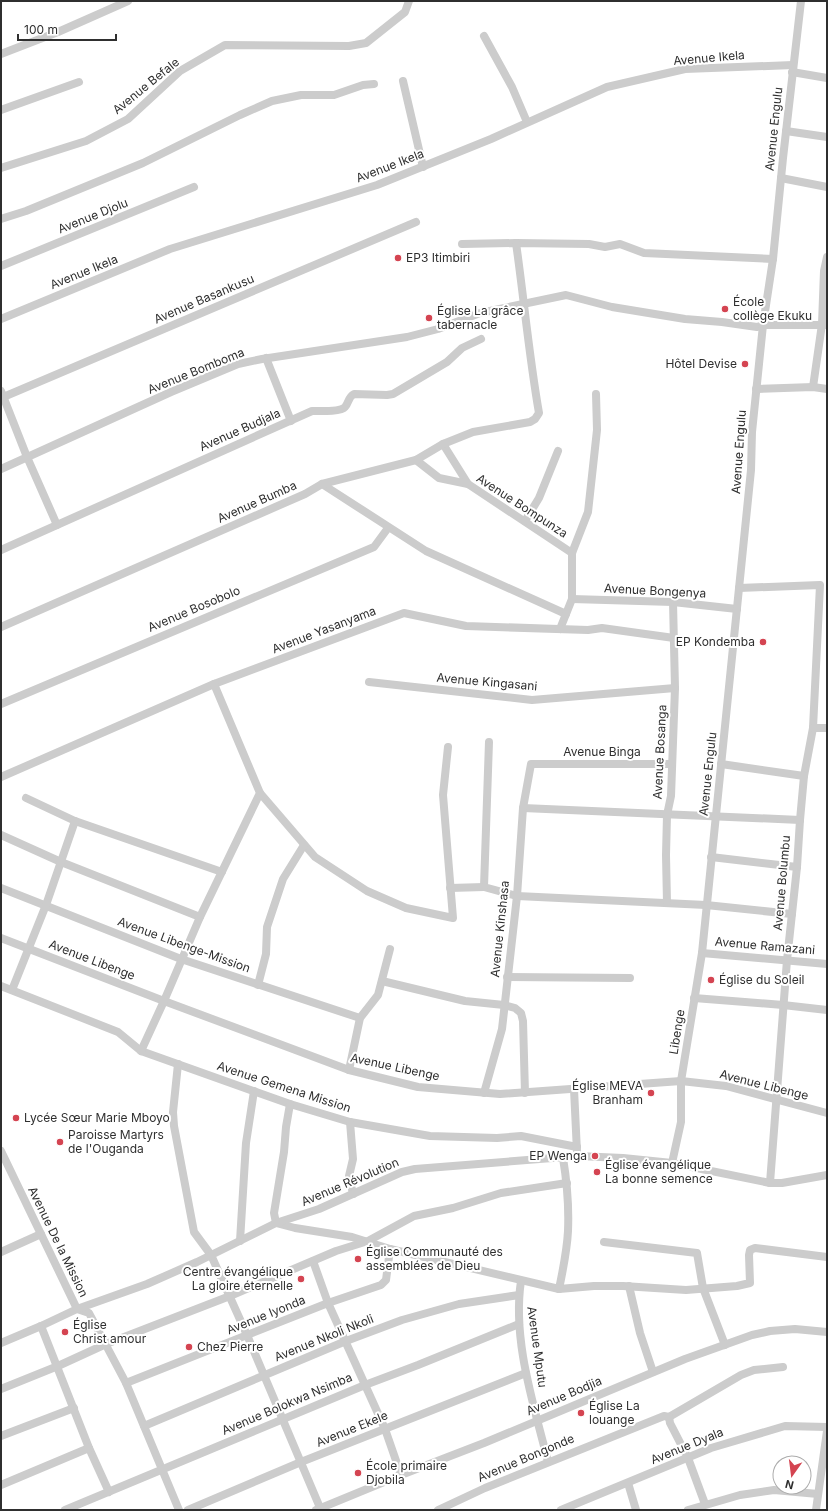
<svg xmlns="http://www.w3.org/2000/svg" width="828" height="1511" font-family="Inter,sans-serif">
<rect width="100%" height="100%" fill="#fff"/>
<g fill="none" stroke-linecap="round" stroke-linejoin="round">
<g stroke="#ccc" stroke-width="8">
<polyline points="484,36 512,87 527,122"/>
<polyline points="1,54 58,32 128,1"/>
<polyline points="792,72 827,78"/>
<polyline points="403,81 423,167"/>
<polyline points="1,110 79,82"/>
<polyline points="786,131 827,137"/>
<polyline points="1,168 86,141 128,119 180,71 225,45 349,46 366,43 405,12 409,1"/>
<polyline points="781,178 827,187"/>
<polyline points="1,219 26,211 143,163 240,115 272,101 301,95 334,95 363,85 374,84"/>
<polyline points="462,244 516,243 589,244 605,247 620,244 644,253 773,259"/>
<polyline points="1,266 194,187"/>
<polyline points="1,319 170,249 377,185 491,139 607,87 685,69 793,65"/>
<polyline points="266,358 291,421"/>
<polyline points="813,387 822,324 824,271 827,257"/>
<polyline points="756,389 813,387 827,389"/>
<polyline points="1,391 27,457 57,525"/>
<polyline points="1,398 416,222"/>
<polyline points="443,444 468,484"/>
<polyline points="416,460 439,478 468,484 572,553"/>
<polyline points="1,469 171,392 238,364 262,359 407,337 438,329 480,313 566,295 612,307 685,319 722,322 757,327 763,325 827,325"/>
<polyline points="322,484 426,551 566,614"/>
<polyline points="525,521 539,498 558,451"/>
<path d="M1 550 312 411C319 411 341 412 345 407 349 403 348 397 354 394L387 395 393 394 447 362 462 348 481 339"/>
<polyline points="739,588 820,585 813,728 804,776 800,820 797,867 787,960 770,1183"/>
<polyline points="572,599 673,602 737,609"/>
<path d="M1 627 305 494 322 484 416 460 443 444 473 432 530 422 535 419 539 413C529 356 524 299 516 243"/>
<polyline points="560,629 572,599 572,553 588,512 597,430 596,394"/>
<polyline points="369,682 532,700 675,688"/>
<polyline points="1,704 374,547 388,528"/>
<polyline points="813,728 827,728"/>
<polyline points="489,742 484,887 517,896 706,905 792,914"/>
<polyline points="721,764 804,776"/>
<polyline points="1,777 214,684 404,613 466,626 588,630 602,628 674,638"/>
<polyline points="260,793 315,857 367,891 406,908 453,918 443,795 448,747"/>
<polyline points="26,798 75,821 222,872"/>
<polyline points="523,808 800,820"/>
<polyline points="1,835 61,862 200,917"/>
<polyline points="711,857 797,867"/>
<polyline points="1,888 181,959 360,1018"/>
<polyline points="450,888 484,887"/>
<polyline points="667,903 666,855 667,815 671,796 675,688 673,602"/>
<polyline points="1,938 164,1001 349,1070 418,1087 500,1094 681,1081 726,1086 827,1113"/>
<polyline points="702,953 827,964"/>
<polyline points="507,977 630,978"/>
<polyline points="382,981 465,1001 504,1005 515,1008 521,1013 523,1021 525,1093"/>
<polyline points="258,985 266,954 267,927 283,879 304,845"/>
<polyline points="1,986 118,1032 141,1051 290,1104 350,1122 430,1136 497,1138 521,1136 577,1147"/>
<polyline points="12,990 46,905 75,821"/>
<polyline points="694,998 783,1005 827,1010"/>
<polyline points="141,1051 164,1001 200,917 260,793 214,684"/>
<polyline points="178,1064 173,1112 174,1126 194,1232 211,1255 247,1335 321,1510"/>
<polyline points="349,1070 360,1018 378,995 390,949"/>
<polyline points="574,1089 577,1152"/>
<polyline points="484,1093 502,1029 517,896 523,808 531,764 672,764"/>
<polyline points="290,1104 286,1127 284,1152 274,1213 276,1223 295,1228 352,1237 390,1249 559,1289 594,1286 623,1286 686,1290 737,1286 750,1283 749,1255 750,1250 755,1248 827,1257"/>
<polyline points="350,1122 353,1159 349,1176 353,1194"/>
<polyline points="1,1151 77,1309 89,1313 126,1383 179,1510"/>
<polyline points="672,1163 681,1122 681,1081 702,953 751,470 752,432 763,325 773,259 783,158 801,1"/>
<polyline points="240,1241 246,1143 254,1091"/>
<polyline points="604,1242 697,1253 703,1288 725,1345"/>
<polyline points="1,1252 41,1234"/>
<polyline points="313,1261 328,1303 385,1429 401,1475"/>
<path d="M521 1281C512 1340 534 1405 548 1462"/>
<polyline points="629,1286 640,1333 653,1372"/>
<path d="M559 1289C563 1270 567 1251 568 1231 569 1207 567 1182 563 1158"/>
<polyline points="41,1326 89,1448 109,1492"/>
<polyline points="1,1343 41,1326 77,1309 147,1284 197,1262 276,1223 319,1209 402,1172 415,1169 578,1156 623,1158 672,1163 770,1183 782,1183 827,1175"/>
<polyline points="126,1383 328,1303 381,1285 386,1280 390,1249"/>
<polyline points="1,1389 58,1366 106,1344 230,1296 336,1251 368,1241 414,1216 453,1208 501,1193 567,1183"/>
<polyline points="669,1417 741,1375 754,1370 783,1367"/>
<polyline points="669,1417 670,1423 688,1458 705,1504"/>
<polyline points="144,1426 346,1341 402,1320 459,1304 519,1295"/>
<polyline points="1,1436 74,1408"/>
<polyline points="628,1483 636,1510"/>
<polyline points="1,1485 89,1448"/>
<polyline points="65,1510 365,1385 418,1365 519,1324"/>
<polyline points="188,1510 301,1462 526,1373"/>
<polyline points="316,1510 401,1475 484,1443 685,1359 752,1335 770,1331 795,1329 827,1332"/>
<polyline points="438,1510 485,1488 664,1416 669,1417"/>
<polyline points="561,1510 711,1448 785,1426 827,1427"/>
<polyline points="688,1510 740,1495 774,1490 818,1494"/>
<polyline points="816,1510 827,1431"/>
</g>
</g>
<g fill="#d44451" stroke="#fff" stroke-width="1.5">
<circle cx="398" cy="258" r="4"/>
<circle cx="725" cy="309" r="4"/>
<circle cx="429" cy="318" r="4"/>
<circle cx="745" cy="364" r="4"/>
<circle cx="763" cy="642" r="4"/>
<circle cx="711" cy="980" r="4"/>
<circle cx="651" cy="1093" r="4"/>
<circle cx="16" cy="1118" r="4"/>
<circle cx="60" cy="1142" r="4"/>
<circle cx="595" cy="1156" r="4"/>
<circle cx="597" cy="1172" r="4"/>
<circle cx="358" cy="1259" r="4"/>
<circle cx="301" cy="1279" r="4"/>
<circle cx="65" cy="1332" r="4"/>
<circle cx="189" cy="1347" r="4"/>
<circle cx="581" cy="1413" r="4"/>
<circle cx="358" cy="1473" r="4"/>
</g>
<g text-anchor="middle" stroke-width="4" stroke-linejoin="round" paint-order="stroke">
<g font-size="12" fill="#2f2f2f" stroke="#fff">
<text transform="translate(709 58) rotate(-5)" y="4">Avenue Ikela</text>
<text transform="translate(146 86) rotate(-39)" y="4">Avenue Befale</text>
<text transform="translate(774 129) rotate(-84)" y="4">Avenue Engulu</text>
<text transform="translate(390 166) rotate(-21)" y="4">Avenue Ikela</text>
<text transform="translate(93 216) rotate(-22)" y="4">Avenue Djolu</text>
<text transform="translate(84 272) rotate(-22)" y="4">Avenue Ikela</text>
<text transform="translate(204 299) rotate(-23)" y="4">Avenue Basankusu</text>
<text transform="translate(196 371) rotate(-22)" y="4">Avenue Bomboma</text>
<text transform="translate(240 430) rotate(-24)" y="4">Avenue Budjala</text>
<text transform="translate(739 452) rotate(-86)" y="4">Avenue Engulu</text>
<text transform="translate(257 502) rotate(-24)" y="4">Avenue Bumba</text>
<text transform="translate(522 506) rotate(33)" y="4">Avenue Bompunza</text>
<text transform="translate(655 591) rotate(3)" y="4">Avenue Bongenya</text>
<text transform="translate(194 609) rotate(-23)" y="4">Avenue Bosobolo</text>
<text transform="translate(324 630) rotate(-21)" y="4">Avenue Yasanyama</text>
<text transform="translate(487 682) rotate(5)" y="4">Avenue Kingasani</text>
<text x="602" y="756">Avenue Binga</text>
<text transform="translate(660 752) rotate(-87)" y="4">Avenue Bosanga</text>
<text transform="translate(708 774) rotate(-84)" y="4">Avenue Engulu</text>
<text transform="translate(782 883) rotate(-85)" y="4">Avenue Bolumbu</text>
<text transform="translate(500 929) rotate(-84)" y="4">Avenue Kinshasa</text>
<text transform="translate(184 945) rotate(20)" y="4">Avenue Libenge-Mission</text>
<text transform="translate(765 946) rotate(5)" y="4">Avenue Ramazani</text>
<text transform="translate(92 960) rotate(21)" y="4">Avenue Libenge</text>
<text transform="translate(677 1032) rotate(-81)" y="4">Libenge</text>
<text transform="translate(395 1067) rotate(12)" y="4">Avenue Libenge</text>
<text transform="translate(764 1085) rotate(14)" y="4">Avenue Libenge</text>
<text transform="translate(284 1087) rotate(18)" y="4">Avenue Gemena Mission</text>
<text transform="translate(350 1182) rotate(-23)" y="4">Avenue Révolution</text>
<text transform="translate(58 1242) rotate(64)" y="4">Avenue De la Mission</text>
<text transform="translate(266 1315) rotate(-22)" y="4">Avenue Iyonda</text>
<text transform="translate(324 1338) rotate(-22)" y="4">Avenue Nkoli Nkoli</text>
<text transform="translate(537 1347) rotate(82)" y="4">Avenue Mputu</text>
<text transform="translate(564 1396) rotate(-23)" y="4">Avenue Bodjia</text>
<text transform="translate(287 1404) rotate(-23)" y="4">Avenue Bolokwa Nsimba</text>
<text transform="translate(352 1429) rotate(-22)" y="4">Avenue Ekele</text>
<text transform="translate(687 1446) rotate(-22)" y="4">Avenue Dyala</text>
<text transform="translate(526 1458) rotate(-23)" y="4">Avenue Bongonde</text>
</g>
<g font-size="12" fill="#2f2f2f" stroke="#fff" text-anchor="start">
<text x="406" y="262">EP3 Itimbiri</text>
<text x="733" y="306">École<tspan x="733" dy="14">collège Ekuku</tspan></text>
<text x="437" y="315">Église La grâce<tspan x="437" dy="14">tabernacle</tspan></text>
<text x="737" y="368" text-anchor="end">Hôtel Devise</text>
<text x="755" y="646" text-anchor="end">EP Kondemba</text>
<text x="719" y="984">Église du Soleil</text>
<text x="643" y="1090" text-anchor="end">Église MEVA<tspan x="643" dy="14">Branham</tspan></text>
<text x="24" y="1122">Lycée Sœur Marie Mboyo</text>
<text x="68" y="1139">Paroisse Martyrs<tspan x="68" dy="14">de l'Ouganda</tspan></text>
<text x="587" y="1160" text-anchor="end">EP Wenga</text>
<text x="605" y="1169">Église évangélique<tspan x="605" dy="14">La bonne semence</tspan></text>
<text x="366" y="1256">Église Communauté des<tspan x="366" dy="14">assemblées de Dieu</tspan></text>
<text x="293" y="1276" text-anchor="end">Centre évangélique<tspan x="293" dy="14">La gloire éternelle</tspan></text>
<text x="73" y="1329">Église<tspan x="73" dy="14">Christ amour</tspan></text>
<text x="197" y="1351">Chez Pierre</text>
<text x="589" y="1410">Église La<tspan x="589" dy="14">louange</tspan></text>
<text x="366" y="1470">École primaire<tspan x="366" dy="14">Djobila</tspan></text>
</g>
</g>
<rect width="828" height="1511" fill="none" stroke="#2f2f2f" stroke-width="4"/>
<g transform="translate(792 1475) rotate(194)"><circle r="19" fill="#ffffff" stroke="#acacac"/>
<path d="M0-3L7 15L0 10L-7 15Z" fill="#d44451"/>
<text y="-6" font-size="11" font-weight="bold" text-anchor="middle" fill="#2f2f2f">N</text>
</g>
<path d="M18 34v6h98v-6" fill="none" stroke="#2f2f2f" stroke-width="2"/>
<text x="24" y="34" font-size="12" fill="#2f2f2f" stroke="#ffffff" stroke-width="3" paint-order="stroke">100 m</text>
</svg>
